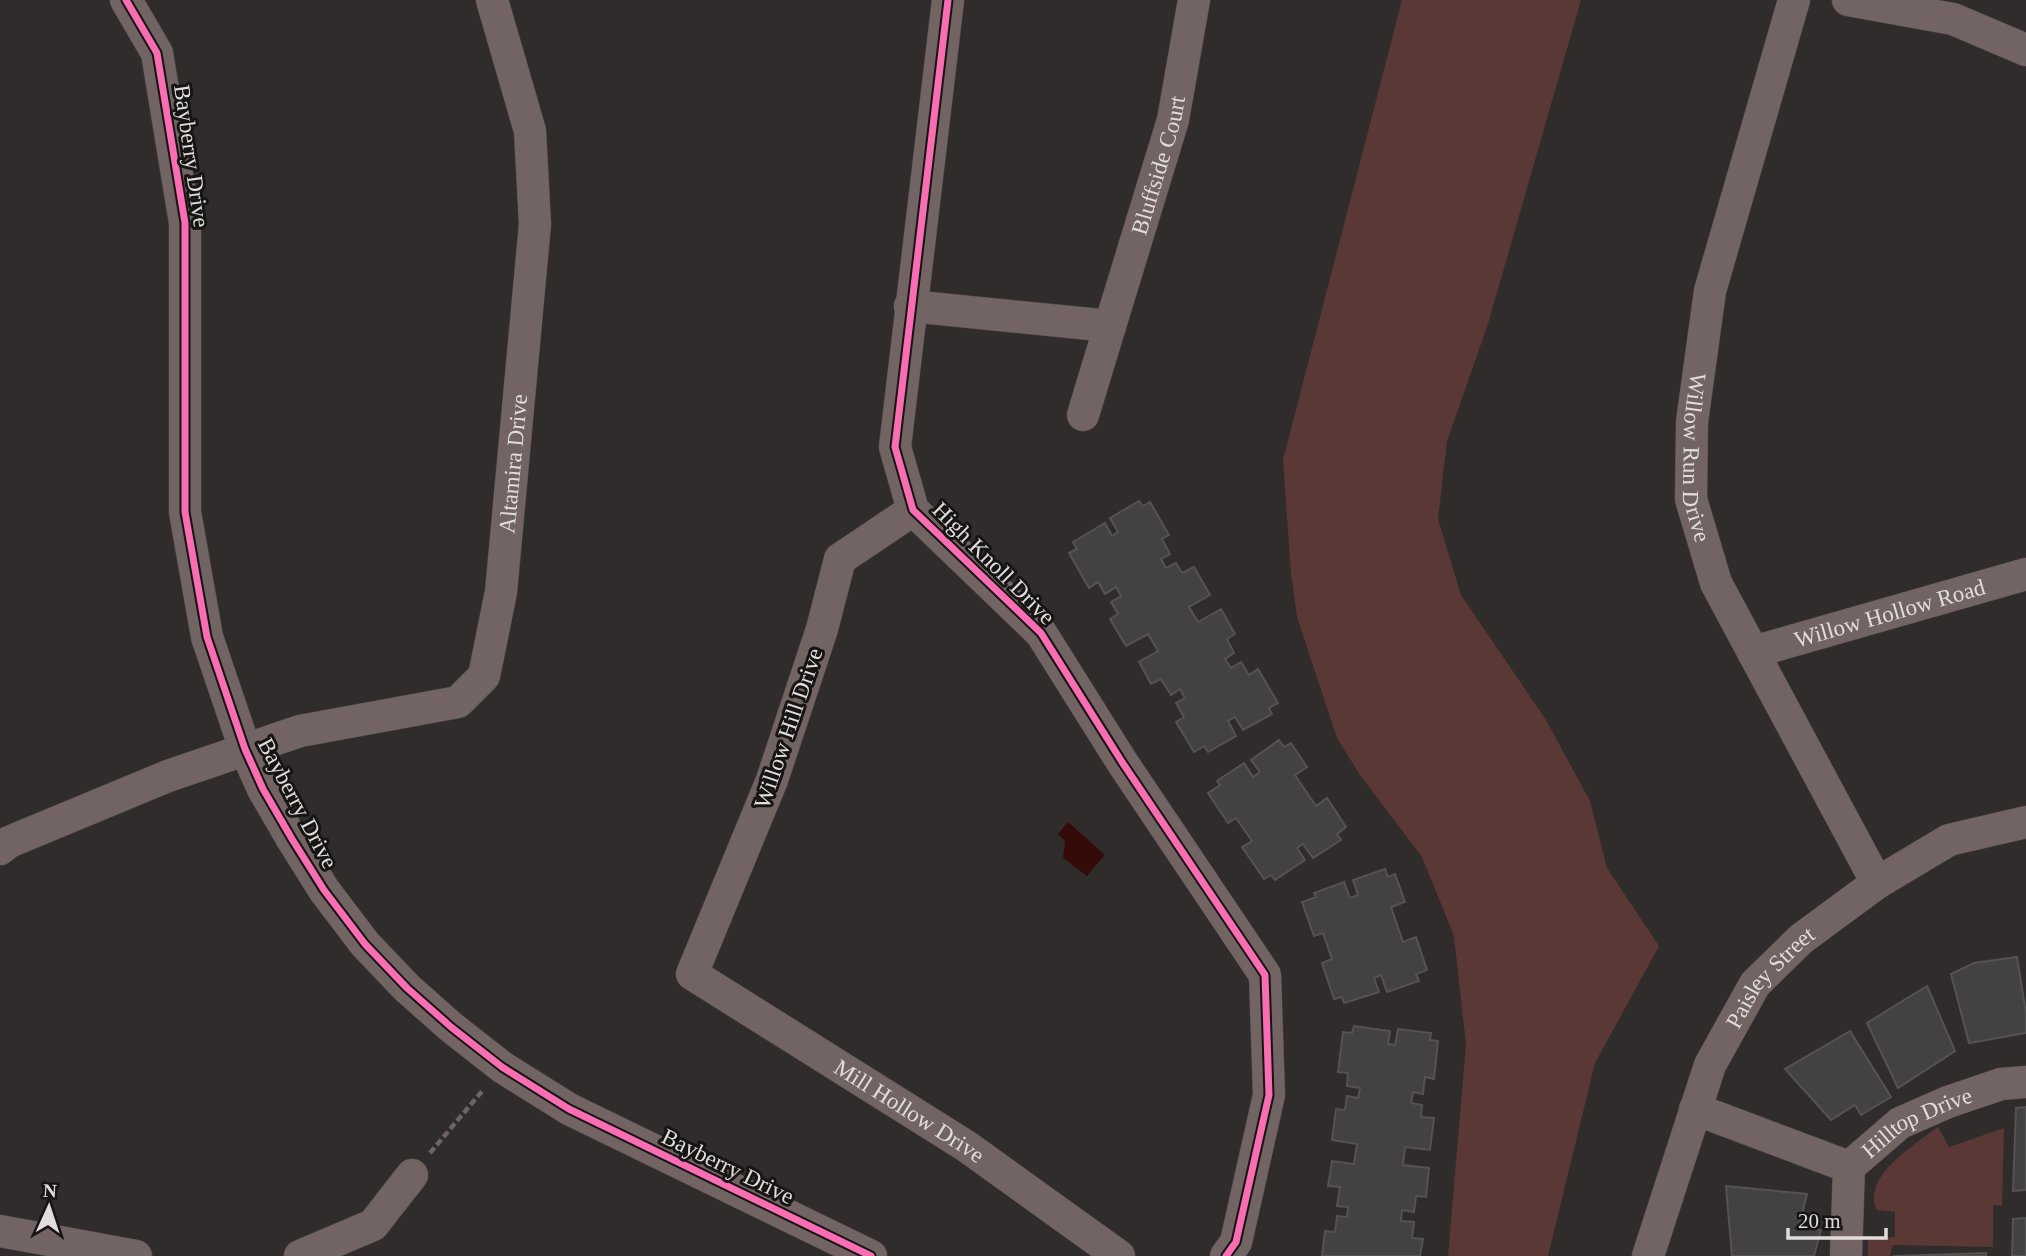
<svg xmlns="http://www.w3.org/2000/svg" width="2026" height="1256" font-family="Georgia,serif">
<rect width="100%" height="100%" fill="#302c2c"/>
<g fill="#593835">
<polygon points="1402,0 1581,0 1488,324 1447,441 1438,519 1461,595 1546,720 1590,801 1607,868 1659,946 1595,1063 1548,1256 1448,1256 1466,1044 1454,936 1422,857 1360,775 1337,738 1297,617 1291,573 1283,460"/>
<path d="M1938 1127 1949 1147 2004 1128 2002 1206 1993 1205V1247L1893 1245 1890 1256H1868V1239L1895 1237V1212L1877 1210C1861 1177 1915 1144 1938 1127Z"/>
</g>
<polygon fill="#350b0a" points="1068,822 1105,855 1087,876 1063,858 1065,841 1058,834"/>
<g fill="#444141" stroke="#565252" stroke-width="2">
<polygon points="1139,501 1143,506 1150,502 1169,535 1162,539 1170,554 1161,559 1166,568 1176,563 1182,573 1194,567 1210,595 1189,607 1198,622 1221,609 1235,634 1227,639 1234,653 1225,659 1231,668 1241,662 1249,675 1258,669 1278,703 1269,708 1272,714 1243,730 1235,717 1228,721 1236,736 1208,752 1204,746 1194,752 1176,722 1184,717 1176,703 1185,698 1180,689 1171,695 1161,679 1151,684 1139,662 1158,651 1148,634 1126,646 1110,619 1118,614 1111,602 1121,596 1116,587 1105,594 1098,582 1089,588 1069,553 1077,549 1073,542 1105,523 1112,536 1118,532 1110,518"/>
<polygon points="1279,740 1284,747 1291,743 1307,767 1295,775 1316,806 1327,798 1346,827 1337,834 1341,840 1313,858 1303,844 1297,848 1305,860 1275,880 1271,875 1264,879 1242,847 1252,841 1236,818 1228,823 1208,793 1220,785 1217,781 1244,763 1253,777 1260,772 1251,760"/>
<polygon points="1385,869 1388,877 1395,874 1405,902 1391,907 1403,942 1416,937 1427,970 1416,974 1419,981 1387,992 1381,975 1374,978 1379,992 1344,1003 1342,997 1334,999 1322,963 1332,959 1323,933 1314,936 1302,902 1316,897 1314,893 1344,882 1350,898 1358,895 1353,880"/>
<polygon points="2017,957 2026,1013 2026,1033 1969,1043 1951,974 1974,963"/>
<polygon points="1927,986 1955,1051 1898,1088 1867,1023"/>
<polygon points="1354,1026 1390,1031 1388,1044 1395,1045 1398,1029 1431,1033 1430,1040 1438,1041 1434,1079 1425,1077 1423,1094 1413,1092 1411,1103 1422,1105 1421,1117 1434,1118 1430,1150 1405,1147 1403,1165 1429,1168 1426,1197 1416,1196 1414,1212 1402,1210 1401,1221 1414,1222 1412,1238 1423,1239 1420,1256 1322,1256 1325,1231 1335,1232 1337,1216 1347,1217 1348,1207 1337,1206 1340,1187 1328,1186 1332,1161 1354,1164 1357,1144 1332,1140 1336,1109 1345,1110 1347,1096 1358,1098 1360,1088 1347,1086 1348,1073 1338,1072 1343,1032 1352,1033"/>
<polygon points="1850,1031 1891,1097 1861,1115 1855,1105 1831,1120 1785,1069"/>
<polygon points="2026,1107 2026,1190 2013,1191 2016,1108"/>
<polygon points="1726,1186 1807,1194 1799,1226 1821,1230 1814,1256 1732,1256"/>
<polygon points="2026,1218 2026,1256 2012,1256 2013,1219"/>
<polygon points="1986,1253 1986,1256 1893,1256"/>
</g>
<g fill="none" stroke-linecap="round" stroke-linejoin="round">
<defs>
<g id="street">
<polyline points="126,0 157,53 185,223 185,512 207,637 245,749 263,789 292,839 324,890 365,944 407,988 451,1027 502,1067 569,1109 871,1256"/>
<polyline points="948,0 895,447 913,510 1041,633 1122,762 1265,975 1269,1095 1236,1242 1226,1256"/>
<path id="s1" d="M1794 0 1710 291 1692 422 1691 499 1716 583 1877 883"/>
<polyline points="1848,0 1953,19 2026,50"/>
<path id="s2" d="M910 306 1110 326 1173 120 1194 0"/>
<polyline points="1083,415 1110,326"/>
<path id="s3" d="M913 510 840 559 822 629 772 780 692 974 966 1146 1119 1256"/>
<path id="s4" d="M1753 652 2026 574"/>
<path id="s5" d="M0 849 9 842 168 776 300 731 458 702 484 676 501 592 535 224 530 131 492 0"/>
<path id="s6" d="M1695 1109 1849 1167 1900 1123 1948 1102 2001 1084 2026 1082"/>
<polyline points="0,1231 136,1256"/>
<polyline points="300,1256 373,1225 412,1175"/>
<path id="s7" d="M1648 1256 1710 1065 1755 984 1801 939 1877 883 1949 840 2026 822"/>
<polyline points="1846,1256 1849,1167"/>
</g>
</defs>
<use href="#street" stroke="#4c4949" stroke-width="33"/>
<polyline stroke="#6d6463" stroke-width="4.5" stroke-dasharray="7 3.5" stroke-linecap="butt" points="430,1153 483,1090"/>
<use href="#street" stroke="#716462" stroke-width="32"/>
<defs>
<g id="cycleway">
<polyline points="126,0 157,53 185,223 185,512 207,637 245,749 263,789 292,839 324,890 365,944 407,988 451,1027 502,1067 569,1109 871,1256"/>
<polyline points="948,0 895,447 913,510 1041,633 1122,762 1265,975 1269,1095 1236,1242 1226,1256"/>
</g>
</defs>
<use href="#cycleway" stroke="#171414" stroke-width="11"/>
<use href="#cycleway" stroke="#f96db3" stroke-width="7"/>
</g>
<g text-anchor="middle" stroke-width="6" stroke-linejoin="round" paint-order="stroke">
<g font-size="23" fill="#e2dddd" stroke="#171414">
<text transform="translate(192 156) rotate(82)" y="8">Bayberry Drive</text>
<text dy="8" stroke="none"><textPath href="#s2" startOffset="369">Bluffside Court</textPath></text>
<text dy="8" stroke="none"><textPath href="#s1" startOffset="471">Willow Run Drive</textPath></text>
<text dy="8" stroke="none"><textPath href="#s5" startOffset="735">Altamira Drive</textPath></text>
<text transform="translate(994 563) rotate(45)" y="8">High Knoll Drive</text>
<text dy="8" stroke="none"><textPath href="#s4" startOffset="142">Willow Hollow Road</textPath></text>
<text transform="translate(788 728) rotate(-71)" y="8">Willow Hill Drive</text>
<text transform="translate(298 803) rotate(62)" y="8">Bayberry Drive</text>
<text dy="8" stroke="none"><textPath href="#s7" startOffset="308">Paisley Street</textPath></text>
<text dy="8" stroke="none"><textPath href="#s3" startOffset="786">Mill Hollow Drive</textPath></text>
<text dy="8" stroke="none"><textPath href="#s6" startOffset="247">Hilltop Drive</textPath></text>
<text transform="translate(728 1166) rotate(26)" y="8">Bayberry Drive</text>
</g>
</g>
<g transform="translate(49 1207) rotate(3)" stroke="#171414" stroke-width="5" paint-order="stroke">
<path d="M0-5L12 26L0 18L-12 26Z" fill="#e2dddd"/>
<text y="-10" font-size="19" font-weight="bold" text-anchor="middle" fill="#e2dddd">N</text>
</g>
<path d="M1788 1228v10h98v-10" fill="none" stroke="#e2dddd" stroke-width="3.5"/>
<text x="1798" y="1228" font-size="21" fill="#e2dddd" stroke="#171414" stroke-width="5" paint-order="stroke">20 m</text>
</svg>
